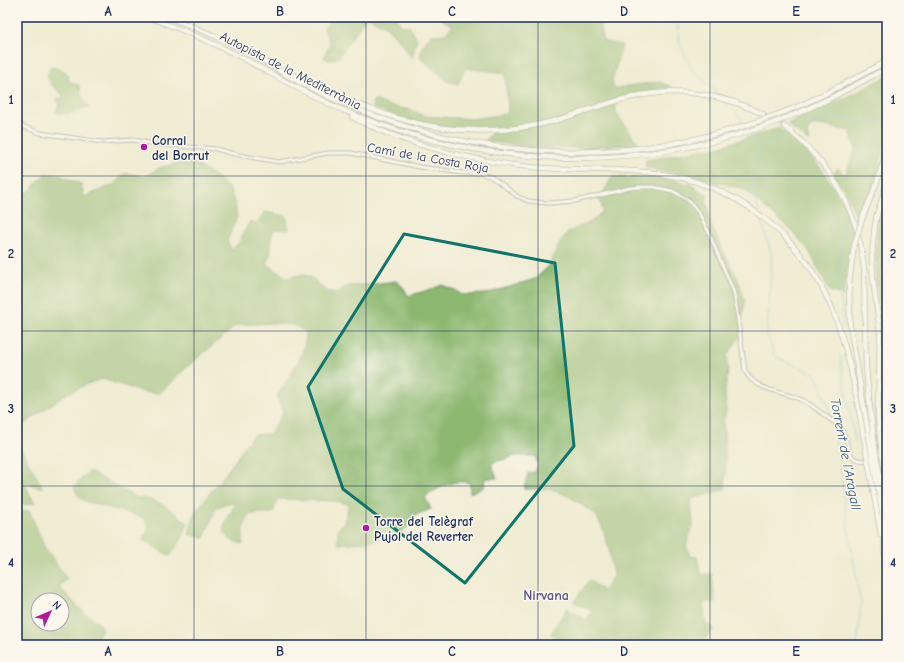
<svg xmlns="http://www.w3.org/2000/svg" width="904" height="662" font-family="'Comic Neue',sans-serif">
<rect width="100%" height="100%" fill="#fbf7ec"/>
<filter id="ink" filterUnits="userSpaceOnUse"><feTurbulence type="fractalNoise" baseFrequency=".025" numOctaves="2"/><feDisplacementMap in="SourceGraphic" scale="8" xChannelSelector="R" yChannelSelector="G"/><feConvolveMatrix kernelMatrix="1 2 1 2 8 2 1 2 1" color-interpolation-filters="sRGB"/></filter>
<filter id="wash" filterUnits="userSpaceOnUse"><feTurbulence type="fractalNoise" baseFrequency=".012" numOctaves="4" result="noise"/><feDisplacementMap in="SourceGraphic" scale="16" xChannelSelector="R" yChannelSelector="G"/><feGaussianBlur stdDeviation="0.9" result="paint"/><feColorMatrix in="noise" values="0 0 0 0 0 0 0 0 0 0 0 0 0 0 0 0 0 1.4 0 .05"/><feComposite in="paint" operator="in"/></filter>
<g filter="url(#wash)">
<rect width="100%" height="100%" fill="#f1ecd4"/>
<g fill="#8cb86f" stroke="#547466" fill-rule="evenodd">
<polygon points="334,17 366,17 338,58 329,60 324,58 330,44 324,28"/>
<polygon points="368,17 395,17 402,26 409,26 417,39 412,58 404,46 387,27"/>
<path d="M441 17H601L600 28 603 41 622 45 612 80 614 89 627 86 660 82 672 87 616 98V113L639 144 582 148 529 147 485 141 496 127C475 128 454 129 434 126 413 123 393 114 373 108L372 102 375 100 387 105 410 110 425 116 472 119 506 114 508 110 505 73 465 68 458 84 447 81 420 57 422 47 431 35 445 34 453 25 442 20Z"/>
<path d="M51 67 65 71 69 77 68 81 80 86 81 95 89 107C78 109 68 118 56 112L59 105 57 98 62 99 63 95 51 84 47 76Z"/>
<path d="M887 76C887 94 888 112 887 129 883 161 872 193 858 220L845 191 833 174 838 168 845 175 856 149 850 131 821 125 811 126 807 133 809 142 801 135 787 124 858 92Z"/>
<polygon points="779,128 803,148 824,172 845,206 853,233 843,296 830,291 808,249 792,231 744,189 695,177 646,168 646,160 718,147"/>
<path d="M193 163 215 176 229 189 235 203 237 217 227 241 232 250 239 242 250 221 256 224 265 212 286 216 289 230 274 229 271 238V252L266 264 288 278 302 274 311 277 326 291 336 293 348 286 363 285 396 281 404 288 408 296 432 289 442 285 455 290 462 295 486 294 535 279 549 266 560 242 568 232 591 222 603 211 600 199 612 177 640 178 650 176 676 181 690 184 703 193 708 194 706 201 708 208 710 224 738 280 745 300 740 336 727 356 728 371 725 390 726 411 725 416 723 420 726 461 725 489 691 499 693 525 686 546 690 556 697 557 701 574H712L715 603 703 602 705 623 715 629 709 633 703 645H569L551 634 567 608 586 620 593 611 574 602 589 580 604 591 613 576 609 549 603 529 596 515 572 498 552 489H524L528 473 535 472 538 465 535 456H516L491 463 497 478H485L484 487 470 493V483C454 478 438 488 425 497L431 509 413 516C412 519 411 522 409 525 396 542 358 542 338 544V530L344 522 349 504 334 501 278 499 273 513H259L249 515 243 529V544C233 542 228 539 223 530L228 516 236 504 227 503 216 508 204 538 189 534 194 513 227 472 253 435 270 434 283 413 277 397C288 377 306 357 306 332L294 325 274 323 237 325 188 366 159 394 144 392 102 379 87 384 66 394 17 429V178L27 194 45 174 61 176 81 184 84 197 113 185 124 174H133L144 177 159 168 174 164Z"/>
<polygon points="887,192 887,267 883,266 881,275 883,284 887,286 887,355 886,362 882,362 884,336 875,273 877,234 879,218"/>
<polygon points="17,446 21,449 43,488 24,483 35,503 25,505 17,499"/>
<polygon points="89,471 135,497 152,500 165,506 188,523 181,540 170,556 143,540 149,527 144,518 85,501 78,496 74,487"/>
<path d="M29 510 44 546 67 579 59 587 81 610 103 627 93 645H17V513ZM38 600H62V624H38Z"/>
</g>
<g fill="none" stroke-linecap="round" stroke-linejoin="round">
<g stroke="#54b8d2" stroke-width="1">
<polyline points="677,17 679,42 691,68 721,97"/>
<polyline points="728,103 735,110 744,124"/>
<polyline points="792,132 808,125 834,118 887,124"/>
<polyline points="750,133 759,148 754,171 753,192 759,212"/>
<polyline points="760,148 789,133"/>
<polyline points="761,219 772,257 767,334 775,357 815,374 829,408 831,419"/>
<polyline points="843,221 839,280 844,327"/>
<polyline points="841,355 841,362 855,442"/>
<polyline points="832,422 840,465 847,522 861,605 857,645"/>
</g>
</g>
</g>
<g filter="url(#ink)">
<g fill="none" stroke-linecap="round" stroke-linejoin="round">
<polyline stroke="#c6c6bc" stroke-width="4.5" stroke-dasharray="4.5 2" stroke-linecap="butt" points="763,114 784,126"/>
<defs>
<g id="minor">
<path d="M17 124 40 133 102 142 133 140 154 144 216 149 238 155 279 162 328 153H351L420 167 463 173H480L491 177 500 183 517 196 528 201 537 202 549 203 575 201 630 188 641 187H654L673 191 688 200 699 213 708 231 733 290 735 298 745 371C756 392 784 391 802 400 809 403 816 409 823 414 829 419 837 423 842 430 851 444 844 464 869 460"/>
<polyline points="874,456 887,454"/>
</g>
<g id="highway">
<path d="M148 17C178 28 207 40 235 54 273 74 310 97 350 113 481 167 628 173 762 127 806 112 847 90 887 68"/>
<path d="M168 17C201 29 232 43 262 60 270 64 277 70 285 74 306 86 328 97 350 106 484 163 637 167 773 116 813 102 850 81 887 61"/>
<path d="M283 70C355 103 413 135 496 130 518 129 540 125 561 119 586 111 611 101 637 96 680 87 724 95 763 114"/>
<path d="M352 117C403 144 472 161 530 167 571 171 614 168 655 173 734 182 800 234 831 306 851 354 858 406 867 456"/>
<path d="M784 126C831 164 858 208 864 269L866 367 870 408 876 455"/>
<polyline points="862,219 877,182 887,150"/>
<polyline points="854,246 849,283 850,325 872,455"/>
<polyline points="882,454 878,418 880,332 873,279 872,258 873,242 876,218 887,183"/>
<polyline points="883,459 887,487"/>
<polyline points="877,460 885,501 887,506"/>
<polyline points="868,461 881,535"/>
<polyline points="873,461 882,511 887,589"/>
</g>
</defs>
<use href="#minor" stroke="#868e99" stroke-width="5"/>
<use href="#highway" stroke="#868e99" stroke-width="6"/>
<use href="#minor" stroke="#fff" stroke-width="3"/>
<use href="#highway" stroke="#fff" stroke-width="4.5"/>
<defs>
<g id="highway-bridge">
<polyline points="854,246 862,219"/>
<polyline points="882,454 883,459"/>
<polyline points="872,455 873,461"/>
<polyline points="876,455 877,460"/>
<polyline points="867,456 868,461"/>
</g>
</defs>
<use href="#highway-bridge" stroke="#868e99" stroke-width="6" stroke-linecap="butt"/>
<use href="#highway-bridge" stroke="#fff" stroke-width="4.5"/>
</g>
</g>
<path d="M0 0H904V662H0ZM404 234 555 263 574 446 465 583 343 489 308 387Z" fill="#f1ecd4" fill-opacity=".55" fill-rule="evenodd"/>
<path fill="none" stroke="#0f766e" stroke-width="3" stroke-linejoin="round" d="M404 234 555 263 574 446 465 583 343 489 308 387Z"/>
<path fill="none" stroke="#1b2f5e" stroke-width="1" stroke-opacity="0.55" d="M194 17V645M366 17V645M538 17V645M710 17V645M17 176H887M17 331H887M17 486H887"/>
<g fill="#b5179e" stroke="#fbf7ec" stroke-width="1.5">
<circle cx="144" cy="147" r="4"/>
<circle cx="366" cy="528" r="4"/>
</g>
<g text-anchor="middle" stroke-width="3" stroke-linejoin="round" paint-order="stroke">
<g font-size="13" fill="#1b2f5e" stroke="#fbf7ec">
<text transform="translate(291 70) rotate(27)" y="5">Autopista de la Mediterrània</text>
<text transform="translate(428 157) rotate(10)" y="5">Camí de la Costa Roja</text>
</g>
<g font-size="13" font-weight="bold" fill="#1b2f5e" stroke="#fbf7ec" text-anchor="start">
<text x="152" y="145">Corral<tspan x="152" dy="15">del Borrut</tspan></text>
<text x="374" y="526">Torre del Telègraf<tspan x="374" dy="15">Pujol del Reverter</tspan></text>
</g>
<g font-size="14" font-style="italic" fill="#2c5881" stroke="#fbf7ec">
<text transform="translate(846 454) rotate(79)" y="5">Torrent de l'Aragall</text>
</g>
<g font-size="14" font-weight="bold" fill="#56598a" stroke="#fbf7ec">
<text x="546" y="600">Nirvana</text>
</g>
</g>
<rect width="904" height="662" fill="none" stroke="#fbf7ec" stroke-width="44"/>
<g transform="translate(50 612) rotate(46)"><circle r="19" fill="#fbf7ec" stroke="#a1a7b3"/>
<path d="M0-3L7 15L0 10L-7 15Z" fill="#b5179e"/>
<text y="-6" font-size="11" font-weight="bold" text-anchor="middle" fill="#1b2f5e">N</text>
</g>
<rect x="22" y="22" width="860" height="618" fill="none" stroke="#1b2f5e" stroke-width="1.5"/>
<g font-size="13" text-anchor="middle" font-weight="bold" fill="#1b2f5e">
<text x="108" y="16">A</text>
<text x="280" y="16">B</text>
<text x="452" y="16">C</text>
<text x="624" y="16">D</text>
<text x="796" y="16">E</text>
<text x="11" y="104">1</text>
<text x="893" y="104">1</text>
<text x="11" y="258">2</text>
<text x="893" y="258">2</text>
<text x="11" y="413">3</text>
<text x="893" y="413">3</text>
<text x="11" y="567">4</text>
<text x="893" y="567">4</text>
<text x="108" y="656">A</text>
<text x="280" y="656">B</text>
<text x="452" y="656">C</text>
<text x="624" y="656">D</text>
<text x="796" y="656">E</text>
</g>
</svg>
